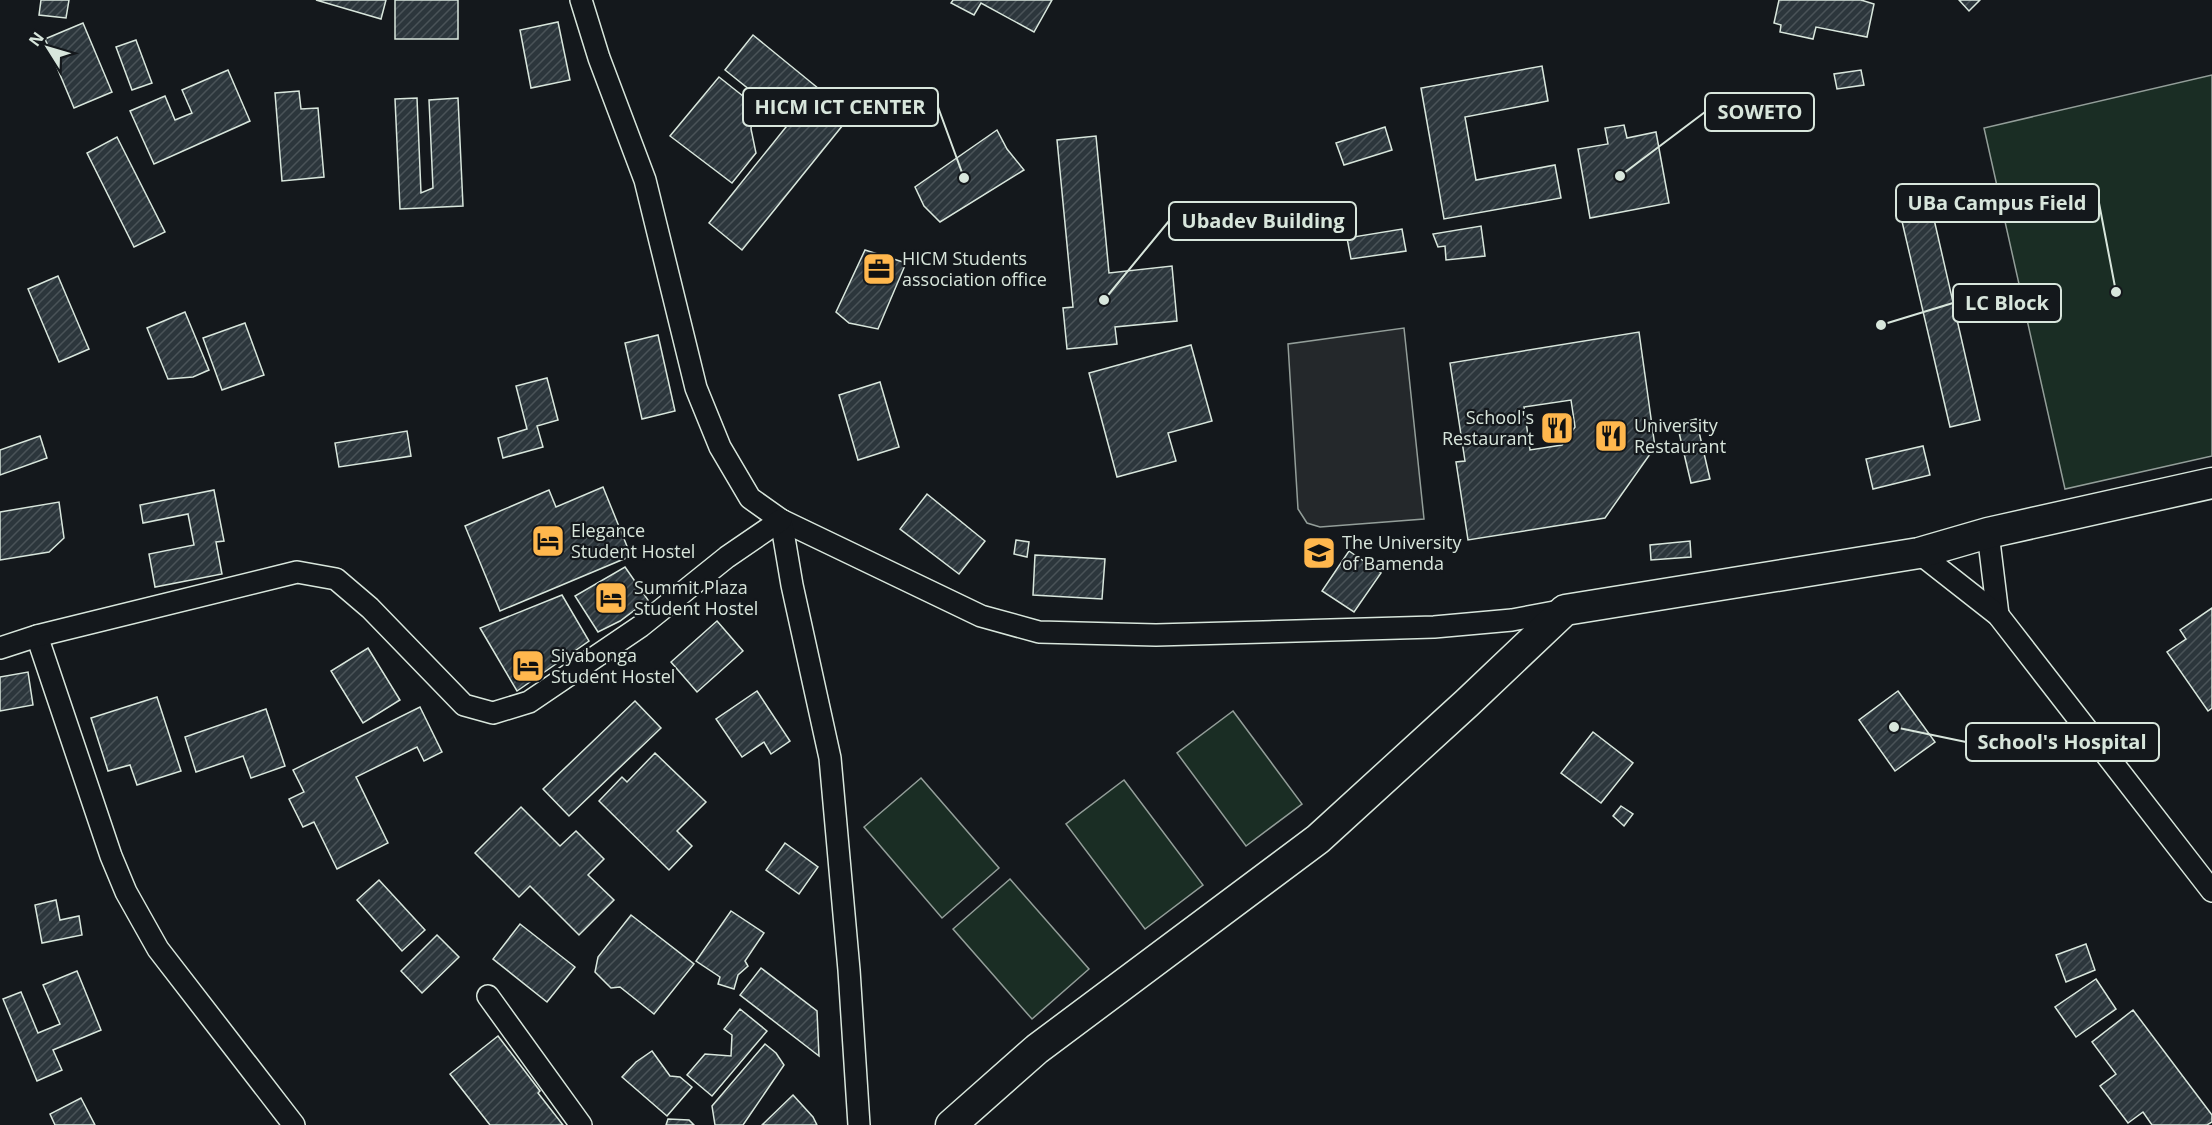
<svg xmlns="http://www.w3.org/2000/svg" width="2212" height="1125" font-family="'Open Sans',sans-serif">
<defs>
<pattern id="building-hatch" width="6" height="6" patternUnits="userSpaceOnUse" patternTransform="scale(1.5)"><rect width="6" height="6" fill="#2c363c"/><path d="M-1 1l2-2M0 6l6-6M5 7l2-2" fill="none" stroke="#4a5358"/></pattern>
</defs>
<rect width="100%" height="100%" fill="#14181c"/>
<g fill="#1a2d24" stroke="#939e99" stroke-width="1.5">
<polygon points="2212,75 2212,456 2065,489 1984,128"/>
<polygon points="1233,711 1302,804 1246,846 1177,753"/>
<polygon points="921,778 999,868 942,918 864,827"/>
<polygon points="1124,780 1203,885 1145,929 1066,824"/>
<polygon points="1010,879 1089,969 1032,1019 953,929"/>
</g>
<polygon fill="#24282b" stroke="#939e99" stroke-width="1.5" points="1404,328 1424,519 1320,527 1307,523 1298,509 1288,344"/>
<g fill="url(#building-hatch)" stroke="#d8e6dc" stroke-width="1.5" fill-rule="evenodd">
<polygon points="41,0 69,0 66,18 39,15"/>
<polygon points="316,0 386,0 381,19"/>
<rect x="395" y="0" width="63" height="39"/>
<polygon points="953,0 1052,0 1034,32 981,3 974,15 951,3"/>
<polygon points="1779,0 1861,0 1874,4 1867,37 1816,27 1813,39 1780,32 1781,25 1774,23"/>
<polygon points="1959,0 1980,0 1969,11"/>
<polygon points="558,22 570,80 531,88 520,30"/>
<polygon points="83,23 112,92 74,108 45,39"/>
<polygon points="753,35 851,115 742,250 709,223 790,122 725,70"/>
<polygon points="136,40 152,83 132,90 116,47"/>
<polygon points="1542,66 1548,101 1465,117 1476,180 1555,165 1561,198 1444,219 1421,88"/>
<polygon points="228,70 250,121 154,164 130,111 165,96 175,120 192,113 182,90"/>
<polygon points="1861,70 1864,85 1837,89 1834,74"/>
<polygon points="719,77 753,104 751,129 756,153 732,183 670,136"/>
<polygon points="299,91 301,109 318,108 324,177 282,181 275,93"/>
<polygon points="417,98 421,193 433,188 429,100 458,98 463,206 400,209 395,99"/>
<polygon points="1624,125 1627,138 1656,132 1669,203 1590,218 1578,149 1608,144 1605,128"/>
<polygon points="1385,127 1392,150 1344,165 1336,143"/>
<polygon points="997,130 1007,149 1024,170 940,222 924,206 915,187"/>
<polygon points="1096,136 1109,273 1172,266 1177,321 1115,327 1117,344 1067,349 1063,308 1073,307 1057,140"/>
<polygon points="117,137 165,232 134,247 87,153"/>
<polygon points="1928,193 1980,420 1950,427 1897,200"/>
<polygon points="1481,226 1485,256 1446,260 1445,246 1438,247 1433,234"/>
<polygon points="1402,229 1406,251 1351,259 1347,238"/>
<polygon points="865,250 906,263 878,329 849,323 836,312"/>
<polygon points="58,276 89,349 59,362 28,289"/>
<polygon points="185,312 209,370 193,377 168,379 147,328"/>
<polygon points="245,323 264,375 222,390 203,338"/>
<path d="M1639 332 1655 447 1605 518 1468 540 1456 462 1465 461 1450 363ZM1571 400 1575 427 1562 445 1530 450 1524 407Z"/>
<polygon points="658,335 675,411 642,419 625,343"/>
<polygon points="1191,345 1212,421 1168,433 1176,461 1117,477 1089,373"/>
<polygon points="547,378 558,420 537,426 543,447 503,458 498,438 527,429 516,386"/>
<polygon points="880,382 899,447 858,460 839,395"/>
<polygon points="1696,419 1710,479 1691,483 1677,424"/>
<polygon points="407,431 411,456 339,467 335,443"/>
<polygon points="40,436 47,458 0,475 0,450"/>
<polygon points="1923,446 1930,475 1873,489 1866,459"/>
<polygon points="603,487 631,556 500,611 465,526 549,490 556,507"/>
<polygon points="214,490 224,541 216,542 222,574 155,587 149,554 194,545 188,514 143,523 140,505"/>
<polygon points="927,494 985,541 959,574 900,529"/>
<polygon points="59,502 64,538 49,552 0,560 0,512"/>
<polygon points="1016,540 1029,542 1027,557 1014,554"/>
<polygon points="1690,541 1691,557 1651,560 1650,545"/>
<polygon points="1349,551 1381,573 1354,612 1322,591"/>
<polygon points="1035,555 1105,559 1102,599 1033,595"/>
<polygon points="625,567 648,600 620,621 598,632 575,596"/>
<polygon points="562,595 589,641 517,691 480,628"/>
<polygon points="2212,608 2212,708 2208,711 2167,652 2186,639 2180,630"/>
<polygon points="717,621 743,651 697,692 671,662"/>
<polygon points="368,648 400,700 363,723 331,671"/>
<polygon points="28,672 33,705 0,711 0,677"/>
<polygon points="757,691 790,741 771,754 764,742 742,757 716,719"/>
<polygon points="1898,691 1935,742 1895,771 1859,720"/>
<polygon points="157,697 181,771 137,785 130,765 108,771 91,718"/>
<polygon points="635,701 661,728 569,816 543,789"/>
<polygon points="420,707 442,752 424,761 417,747 356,777 388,843 337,869 314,822 303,827 289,799 304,792 293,770"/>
<polygon points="266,709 285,766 251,778 243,756 196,772 185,737"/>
<polygon points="1593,732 1633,763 1601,803 1561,773"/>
<polygon points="655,753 706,802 677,831 692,846 669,870 599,801 622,777 627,782"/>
<polygon points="1621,806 1633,814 1624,826 1613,816"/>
<polygon points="521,807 560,846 576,831 604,859 588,875 614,900 579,935 530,886 519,897 475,853"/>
<polygon points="785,843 818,867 799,894 766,870"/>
<polygon points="379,880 425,930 402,951 357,900"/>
<polygon points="56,900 60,920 79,916 82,935 42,943 35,905"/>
<polygon points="731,911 764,933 745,961 748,966 738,975 734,989 718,984 720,977 696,961"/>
<polygon points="631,915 694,964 654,1014 620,987 611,988 595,972 598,957"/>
<polygon points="520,924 575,967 547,1002 493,959"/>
<polygon points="437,935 459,957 422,993 401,971"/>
<polygon points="2086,944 2095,970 2066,982 2056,955"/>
<polygon points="761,968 817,1011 819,1056 740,995"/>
<polygon points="77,971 101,1030 53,1050 62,1070 37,1081 3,999 21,992 38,1033 60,1024 43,985"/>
<polygon points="2096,979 2116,1009 2076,1037 2055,1007"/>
<polygon points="740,1009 767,1031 712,1096 687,1075 705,1054 731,1056 732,1035 724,1029"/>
<polygon points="2133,1010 2212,1115 2212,1122 2207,1125 2152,1125 2143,1112 2128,1123 2100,1086 2116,1074 2092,1042"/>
<polygon points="498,1036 540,1091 538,1093 563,1125 490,1125 450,1074"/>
<polygon points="765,1044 776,1053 784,1065 743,1125 715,1125 712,1106"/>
<polygon points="652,1051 670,1076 680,1077 692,1087 667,1116 622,1077 636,1062"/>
<polygon points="793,1095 813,1117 817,1125 762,1125"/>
<polygon points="81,1098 95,1125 55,1125 50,1114"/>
<polygon points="668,1119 689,1120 694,1125 666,1125"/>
</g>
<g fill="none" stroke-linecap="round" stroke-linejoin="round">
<defs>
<g id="street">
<polyline points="581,0 599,58 645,180 696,388 720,447 750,498 781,520 981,616 1039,632 1156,635 1434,627 1512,620 1565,610"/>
<polyline points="781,520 792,585 830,758 849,970 859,1125"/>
<polyline points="1988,533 1998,615"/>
<polyline points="1919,553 1998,615 2212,891"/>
<polyline points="37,636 111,856 126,892 158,949 294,1125"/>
<polyline points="0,648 37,636 297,572 336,579 370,608 464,705 493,713 529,702 641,626 727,557 781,520"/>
<polyline points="488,996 581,1125"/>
</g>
<polyline id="secondary" points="951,1125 1037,1049 1318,839 1467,703 1565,610 1919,553 1988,533 2212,483"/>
</defs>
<use href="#street" stroke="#d8e6dc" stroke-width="24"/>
<use href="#secondary" stroke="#d8e6dc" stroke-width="33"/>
<use href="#street" stroke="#14181c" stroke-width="21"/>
<use href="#secondary" stroke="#14181c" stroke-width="30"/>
</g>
<defs>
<symbol id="office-square" viewBox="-11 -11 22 22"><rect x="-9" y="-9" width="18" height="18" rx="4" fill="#ffb74d" stroke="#14181c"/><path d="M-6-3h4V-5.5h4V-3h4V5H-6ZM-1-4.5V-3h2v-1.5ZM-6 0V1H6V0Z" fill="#111"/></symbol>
<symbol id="restaurant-square" viewBox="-11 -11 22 22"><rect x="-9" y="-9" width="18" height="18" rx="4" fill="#ffb74d" stroke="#14181c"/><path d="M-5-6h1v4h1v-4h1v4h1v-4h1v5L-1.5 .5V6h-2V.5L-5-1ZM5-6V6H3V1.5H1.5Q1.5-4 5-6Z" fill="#111"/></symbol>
<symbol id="hotel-square" viewBox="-11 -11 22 22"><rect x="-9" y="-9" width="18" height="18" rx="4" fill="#ffb74d" stroke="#14181c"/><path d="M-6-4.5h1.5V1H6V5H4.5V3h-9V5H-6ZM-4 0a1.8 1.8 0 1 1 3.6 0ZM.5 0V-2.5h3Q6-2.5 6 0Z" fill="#111"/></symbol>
<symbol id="university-square" viewBox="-11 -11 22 22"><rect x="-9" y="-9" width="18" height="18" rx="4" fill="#ffb74d" stroke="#14181c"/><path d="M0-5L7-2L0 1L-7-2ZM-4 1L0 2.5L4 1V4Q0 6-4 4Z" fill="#111"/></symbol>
</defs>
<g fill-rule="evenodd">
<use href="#office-square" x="860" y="250" width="38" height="38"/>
<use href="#restaurant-square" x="1538" y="409" width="38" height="38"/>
<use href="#restaurant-square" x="1592" y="417" width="38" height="38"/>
<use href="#hotel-square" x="529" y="522" width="38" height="38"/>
<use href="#university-square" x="1300" y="534" width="38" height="38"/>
<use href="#hotel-square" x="592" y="579" width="38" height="38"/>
<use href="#hotel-square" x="509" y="647" width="38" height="38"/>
</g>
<g text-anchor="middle" stroke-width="4.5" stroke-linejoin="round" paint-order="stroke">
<g font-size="18" fill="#d8e6dc" stroke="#14181c" text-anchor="start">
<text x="902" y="265">HICM Students<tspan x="902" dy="21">association office</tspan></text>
<text x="1534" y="424" text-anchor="end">School's<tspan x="1534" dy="21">Restaurant</tspan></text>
<text x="1634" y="432">University<tspan x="1634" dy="21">Restaurant</tspan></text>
<text x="571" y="537">Elegance<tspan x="571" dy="21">Student Hostel</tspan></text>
<text x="1342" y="549">The University<tspan x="1342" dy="21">of Bamenda</tspan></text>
<text x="634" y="594">Summit Plaza<tspan x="634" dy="21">Student Hostel</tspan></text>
<text x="551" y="662">Siyabonga<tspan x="551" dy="21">Student Hostel</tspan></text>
</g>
</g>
<path fill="none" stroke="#d8e6dc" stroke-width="2" d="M964 178L938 107M1620 176L1705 112M2116 292L2099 203M1104 300L1169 221M1881 325L1953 303M1894 727L1966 742"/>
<g fill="#d8e6dc" stroke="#14181c" stroke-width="2">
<circle cx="964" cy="178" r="6"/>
<circle cx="1620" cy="176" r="6"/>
<circle cx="2116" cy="292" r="6"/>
<circle cx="1104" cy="300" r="6"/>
<circle cx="1881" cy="325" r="6"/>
<circle cx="1894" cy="727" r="6"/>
</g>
<g fill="#14181c" stroke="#d8e6dc" stroke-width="2">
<rect x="743" y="88" width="195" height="38" rx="6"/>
<rect x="1705" y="93" width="109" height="38" rx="6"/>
<rect x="1896" y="184" width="203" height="38" rx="6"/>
<rect x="1169" y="202" width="187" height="38" rx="6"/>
<rect x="1953" y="284" width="108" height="38" rx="6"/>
<rect x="1966" y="723" width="193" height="38" rx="6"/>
</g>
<g font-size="20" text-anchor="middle" font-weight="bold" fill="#d8e6dc">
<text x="840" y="114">HICM ICT CENTER</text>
<text x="1760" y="119">SOWETO</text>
<text x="1997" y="210">UBa Campus Field</text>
<text x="1263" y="228">Ubadev Building</text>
<text x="2007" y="310">LC Block</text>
<text x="2062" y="749">School's Hospital</text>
</g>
<g transform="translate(48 48) rotate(307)" stroke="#14181c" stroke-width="4.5" paint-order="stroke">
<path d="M0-4.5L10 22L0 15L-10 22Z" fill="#d8e6dc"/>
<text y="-9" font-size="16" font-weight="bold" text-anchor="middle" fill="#d8e6dc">N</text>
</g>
</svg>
